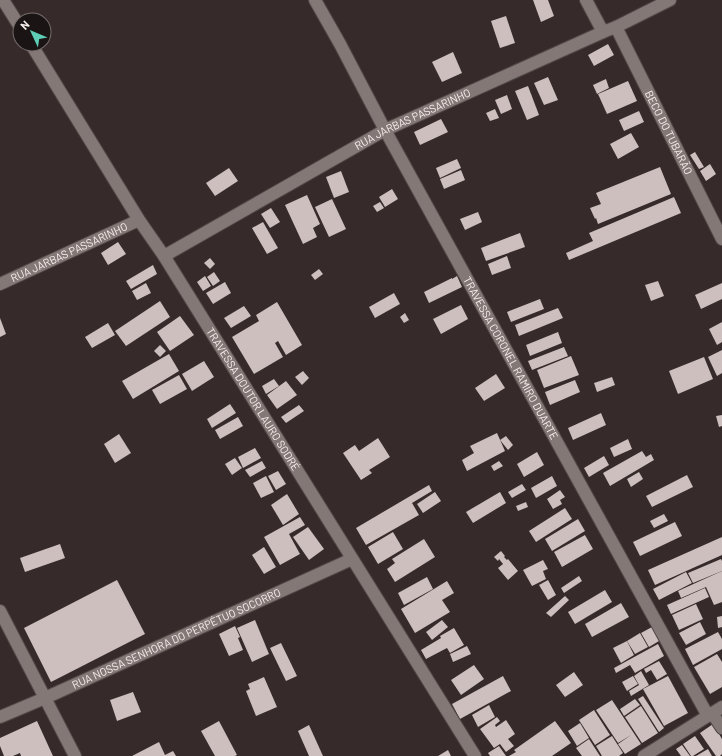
<svg xmlns="http://www.w3.org/2000/svg" width="722" height="756" font-family="Barlow,sans-serif">
<rect width="100%" height="100%" fill="#362b2a"/>
<g fill="#ccbfbd">
<polygon points="533,0 548,0 554,16 541,22"/>
<polygon points="506,16 515,43 500,48 491,21"/>
<polygon points="608,44 614,55 594,66 588,55"/>
<polygon points="453,52 462,73 442,82 432,62"/>
<polygon points="548,77 558,100 544,105 534,83"/>
<polygon points="606,79 609,88 597,94 593,85"/>
<polygon points="628,81 637,101 607,114 598,94"/>
<polygon points="528,86 539,115 527,120 515,91"/>
<polygon points="507,95 512,109 501,114 495,100"/>
<polygon points="495,109 499,118 490,121 486,113"/>
<polygon points="639,111 644,122 624,131 619,120"/>
<polygon points="441,119 448,132 420,145 414,132"/>
<polygon points="631,133 639,147 618,159 610,144"/>
<polygon points="695,152 704,167 699,169 690,155"/>
<polygon points="457,159 461,168 440,178 436,168"/>
<polygon points="710,164 716,174 706,181 700,171"/>
<polygon points="660,167 671,194 598,224 596,218 595,219 590,208 601,204 596,193"/>
<polygon points="229,168 238,181 215,196 206,183"/>
<polygon points="461,170 465,180 444,189 440,179"/>
<polygon points="341,171 349,192 334,198 326,177"/>
<polygon points="392,189 398,199 385,207 379,197"/>
<polygon points="307,195 320,224 313,228 317,237 303,244 285,205"/>
<polygon points="674,197 681,213 569,260 566,253 593,241 589,233"/>
<polygon points="332,199 346,229 329,237 315,207"/>
<polygon points="380,202 384,208 377,212 373,206"/>
<polygon points="271,208 280,222 270,228 261,214"/>
<polygon points="478,212 482,222 465,230 460,219"/>
<polygon points="263,222 278,248 267,254 252,228"/>
<polygon points="520,233 525,247 486,261 481,248"/>
<polygon points="118,242 126,254 108,265 101,253"/>
<polygon points="507,256 511,268 492,275 488,264"/>
<polygon points="210,258 215,264 210,269 204,263"/>
<polygon points="153,265 157,274 131,289 126,281"/>
<polygon points="319,269 323,274 315,280 311,275"/>
<polygon points="214,272 220,281 213,286 207,277"/>
<polygon points="205,276 211,286 203,291 197,282"/>
<polygon points="457,276 462,287 429,303 424,292 452,278 452,279"/>
<polygon points="658,281 664,296 651,301 645,285"/>
<polygon points="225,282 231,293 213,304 206,293"/>
<polygon points="146,283 151,293 137,300 132,291"/>
<polygon points="722,283 722,299 701,309 695,295"/>
<polygon points="394,293 400,304 375,318 369,307"/>
<polygon points="540,299 544,309 511,322 507,312"/>
<polygon points="160,301 170,317 126,346 115,331"/>
<polygon points="277,302 302,345 286,355 278,341 275,343 283,357 254,374 232,337 259,321 256,315"/>
<polygon points="461,305 468,319 441,334 433,319"/>
<polygon points="244,306 251,316 231,328 224,318"/>
<polygon points="558,308 563,318 519,336 515,325"/>
<polygon points="405,313 409,320 404,323 400,317"/>
<polygon points="180,316 194,335 170,351 157,332"/>
<polygon points="0,318 6,334 0,337"/>
<polygon points="722,322 722,342 717,345 709,329"/>
<polygon points="108,323 115,335 92,348 85,337"/>
<polygon points="558,332 562,343 530,356 526,345"/>
<polygon points="160,345 166,351 160,357 154,351"/>
<polygon points="564,347 568,356 532,370 528,361"/>
<polygon points="722,350 722,373 717,376 708,357"/>
<polygon points="169,354 179,371 133,399 122,381"/>
<polygon points="571,356 579,375 544,388 537,370"/>
<polygon points="704,357 713,379 678,394 669,371"/>
<polygon points="204,361 214,377 192,391 182,374"/>
<polygon points="303,371 309,378 302,385 295,377"/>
<polygon points="496,374 505,388 484,401 475,388"/>
<polygon points="179,375 187,389 160,404 152,390"/>
<polygon points="612,377 615,385 597,392 594,383"/>
<polygon points="274,379 279,386 266,394 262,386"/>
<polygon points="575,380 580,392 550,405 545,392"/>
<polygon points="286,381 297,395 277,409 267,395"/>
<polygon points="230,404 236,413 212,428 207,419"/>
<polygon points="299,405 304,411 286,423 281,417"/>
<polygon points="601,413 606,425 573,440 568,428"/>
<polygon points="722,415 722,426 719,427 716,416"/>
<polygon points="238,417 243,426 220,439 215,430"/>
<polygon points="497,433 505,451 467,471 462,460 474,453 470,446"/>
<polygon points="119,434 131,453 115,463 104,444"/>
<polygon points="506,436 513,445 508,450 500,440"/>
<polygon points="378,438 390,457 369,470 372,473 361,480 343,453 355,445 359,451"/>
<polygon points="628,439 632,449 614,457 610,448"/>
<polygon points="255,448 261,458 243,468 238,457"/>
<polygon points="642,451 646,457 651,454 654,460 610,486 603,473"/>
<polygon points="537,452 544,465 524,477 517,464"/>
<polygon points="604,456 609,465 589,477 584,468"/>
<polygon points="235,458 242,468 232,475 225,464"/>
<polygon points="262,461 266,468 250,477 245,470"/>
<polygon points="499,461 503,466 494,471 491,466"/>
<polygon points="278,471 286,484 276,490 268,476"/>
<polygon points="639,472 643,479 631,487 627,479"/>
<polygon points="687,475 693,487 652,507 646,496"/>
<polygon points="266,476 274,492 261,498 253,483"/>
<polygon points="552,476 557,486 536,498 531,488"/>
<polygon points="522,484 526,490 512,498 508,492"/>
<polygon points="429,485 432,491 412,503 419,515 366,545 356,528"/>
<polygon points="560,490 565,497 560,500 562,504 553,509 547,499"/>
<polygon points="435,492 441,501 423,513 417,504"/>
<polygon points="500,492 506,503 473,523 466,512"/>
<polygon points="287,494 299,514 283,525 271,505"/>
<polygon points="526,502 528,507 518,511 516,506"/>
<polygon points="565,508 572,519 536,542 529,531"/>
<polygon points="664,514 668,521 654,528 650,521"/>
<polygon points="300,517 305,525 289,534 300,554 280,565 264,537"/>
<polygon points="578,519 585,531 552,551 545,539"/>
<polygon points="675,522 682,536 640,556 633,542"/>
<polygon points="308,527 324,549 309,560 293,537"/>
<polygon points="393,532 403,549 378,564 368,547"/>
<polygon points="585,535 593,549 562,567 554,552"/>
<polygon points="722,537 722,555 655,585 648,570"/>
<polygon points="424,539 435,557 395,582 387,569 395,563 392,559"/>
<polygon points="60,544 65,558 25,572 20,558"/>
<polygon points="264,547 276,567 264,574 252,555"/>
<polygon points="501,551 505,556 504,557 507,560 508,559 518,571 508,580 498,568 503,564 499,559 498,561 494,557"/>
<polygon points="721,559 722,561 722,571 693,583 688,573"/>
<polygon points="543,560 548,569 543,571 546,579 532,586 523,570"/>
<polygon points="722,571 722,602 714,605 706,587 681,598 678,591"/>
<polygon points="686,572 692,583 659,600 653,589"/>
<polygon points="579,576 582,581 564,593 561,588"/>
<polygon points="427,577 433,589 404,605 398,593"/>
<polygon points="117,580 145,634 51,682 24,628"/>
<polygon points="548,580 556,595 548,600 539,585"/>
<polygon points="447,581 454,593 442,600 450,612 415,633 401,609"/>
<polygon points="705,588 709,597 671,614 667,605"/>
<polygon points="605,590 612,602 575,624 568,612"/>
<polygon points="565,596 569,600 551,617 546,613"/>
<polygon points="621,603 629,617 592,637 585,624"/>
<polygon points="696,604 703,619 679,630 672,615"/>
<polygon points="722,616 722,627 718,628 717,617"/>
<polygon points="255,620 269,654 252,662 237,628"/>
<polygon points="442,620 448,627 432,640 426,632"/>
<polygon points="700,622 706,634 686,645 679,633"/>
<polygon points="235,626 240,637 238,638 243,650 229,656 219,634"/>
<polygon points="652,627 659,641 649,647 641,633"/>
<polygon points="454,628 464,645 450,653 447,648 426,659 421,650 441,638 440,636"/>
<polygon points="718,632 722,639 722,649 693,665 685,649"/>
<polygon points="640,633 648,647 635,654 627,641"/>
<polygon points="627,641 634,655 621,663 613,648"/>
<polygon points="281,643 297,676 286,681 270,648"/>
<polygon points="658,644 664,656 635,673 630,665 616,673 614,668"/>
<polygon points="467,646 471,654 453,662 450,654"/>
<polygon points="717,654 722,662 722,687 710,694 694,667"/>
<polygon points="659,661 667,674 657,680 651,670 646,673 644,669"/>
<polygon points="474,665 484,679 461,695 451,680"/>
<polygon points="641,671 649,685 631,696 629,691 639,685 634,676"/>
<polygon points="574,672 583,685 565,697 556,685"/>
<polygon points="503,676 511,691 460,719 452,704"/>
<polygon points="633,676 638,684 627,691 622,682"/>
<polygon points="668,676 688,713 664,726 643,689"/>
<polygon points="264,677 277,707 256,716 246,691 250,689 248,684"/>
<polygon points="133,692 141,712 117,721 110,700"/>
<polygon points="643,696 664,728 659,732 638,699"/>
<polygon points="635,699 640,705 624,716 620,709"/>
<polygon points="612,700 641,744 625,754 618,744 631,735 618,743 596,710"/>
<polygon points="489,705 495,717 478,727 472,715"/>
<polygon points="641,706 658,733 642,743 625,717"/>
<polygon points="594,710 610,735 595,745 579,720"/>
<polygon points="497,717 500,721 495,725 496,727 506,720 515,734 508,739 514,746 506,752 500,744 494,748 480,729"/>
<polygon points="37,721 53,756 21,756 20,753 13,756 4,756 0,746 0,738"/>
<polygon points="219,721 237,755 235,756 215,756 201,731"/>
<polygon points="555,721 571,743 552,756 509,756 516,752 514,750"/>
<polygon points="580,723 589,738 577,746 568,731"/>
<polygon points="713,724 722,739 722,754 720,756 716,756 700,733"/>
<polygon points="309,725 323,756 309,756 298,731"/>
<polygon points="612,736 623,753 619,756 602,756 596,746"/>
<polygon points="695,736 704,749 693,756 691,756 683,744"/>
<polygon points="589,739 600,756 582,756 576,748"/>
<polygon points="159,742 165,755 173,751 176,756 132,756"/>
<polygon points="682,745 690,756 681,756 676,749"/>
<polygon points="499,746 506,756 490,756 488,753"/>
<polygon points="708,749 712,756 696,756"/>
<polygon points="448,750 451,756 438,756"/>
</g>
<g fill="none" stroke-linecap="round" stroke-linejoin="round">
<defs>
<g id="minor">
<polyline points="3,0 20,27"/>
<path id="s1" d="M315 0 340 44 385 130 708 716"/>
<polyline points="586,0 603,32"/>
<path id="s2" d="M616 27 722 239"/>
<path id="s3" d="M31 44 139 220 164 256 475 756"/>
<path id="s4" d="M164 256 385 130 603 32 616 27 670 0"/>
<path id="s5" d="M0 284 139 220"/>
<polyline points="0,611 75,756"/>
<polyline points="712,713 722,728"/>
<path id="s6" d="M0 717 45 698 352 559"/>
</g>
<polyline id="tertiary" points="644,756 722,707"/>
</defs>
<use href="#minor" stroke="#514947" stroke-width="14"/>
<use href="#tertiary" stroke="#514947" stroke-width="14"/>
<use href="#minor" stroke="#847876" stroke-width="12"/>
<use href="#tertiary" stroke="#847876" stroke-width="12"/>
</g>
<g text-anchor="middle" stroke-width="4" stroke-linejoin="round" paint-order="stroke">
<g font-size="11" fill="#f6efed" stroke="#1a1514">
<text dy="4" stroke="none"><textPath href="#s4" startOffset="284">RUA JARBAS PASSARINHO</textPath></text>
<text dy="4" stroke="none"><textPath href="#s2" startOffset="118">BECO DO TUBARÃO</textPath></text>
<text dy="4" stroke="none"><textPath href="#s5" startOffset="76">RUA JARBAS PASSARINHO</textPath></text>
<text dy="4" stroke="none"><textPath href="#s1" startOffset="408">TRAVESSA CORONEL RAMIRO DUARTE</textPath></text>
<text dy="4" stroke="none"><textPath href="#s3" startOffset="419">TRAVESSA DOUTOR LAURO SODRÉ</textPath></text>
<text dy="4" stroke="none"><textPath href="#s6" startOffset="193">RUA NOSSA SENHORA DO PERPÉTUO SOCORRO</textPath></text>
</g>
</g>
<g transform="translate(32 32) rotate(314)"><circle r="19" fill="#1a1514" stroke="#726c6b"/>
<path d="M0-3L7 15L0 10L-7 15Z" fill="#5eceb7"/>
<text y="-6" font-size="11" font-weight="bold" text-anchor="middle" fill="#f6efed">N</text>
</g>
</svg>
